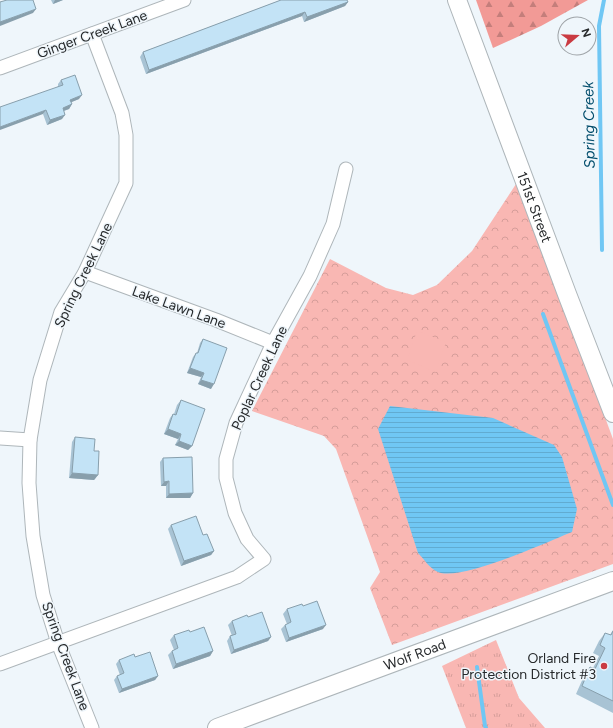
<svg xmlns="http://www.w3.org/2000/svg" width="613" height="728" font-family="Figtree,sans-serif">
<defs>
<pattern id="grass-tufts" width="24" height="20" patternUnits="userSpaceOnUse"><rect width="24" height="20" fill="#f9b7b3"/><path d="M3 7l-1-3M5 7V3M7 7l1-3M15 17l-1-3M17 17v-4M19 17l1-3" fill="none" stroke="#d59d9a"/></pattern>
<pattern id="forest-firs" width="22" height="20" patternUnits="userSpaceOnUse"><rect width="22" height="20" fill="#f29a96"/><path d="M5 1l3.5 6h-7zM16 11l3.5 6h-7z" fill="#c47e7b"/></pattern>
<pattern id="park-crowns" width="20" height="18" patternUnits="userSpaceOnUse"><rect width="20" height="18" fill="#f9b7b3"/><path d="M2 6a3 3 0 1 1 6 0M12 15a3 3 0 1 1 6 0" fill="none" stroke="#d59d9a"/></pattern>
<pattern id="water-rules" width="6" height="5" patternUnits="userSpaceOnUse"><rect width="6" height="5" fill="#70c7f4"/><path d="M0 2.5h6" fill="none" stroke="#61abd1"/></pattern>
</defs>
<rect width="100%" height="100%" fill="#eff6fb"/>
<polygon fill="url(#grass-tufts)" points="496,640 519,698 545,728 466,728 442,666"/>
<polygon fill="url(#forest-firs)" points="476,0 588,0 541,26 493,48"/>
<polygon fill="url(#park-crowns)" points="518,181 613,439 613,564 392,645 370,588 380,572 336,449 324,436 252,411 330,259 386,288 413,295 437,285 472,251"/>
<polygon fill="#f9b7b3" points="417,331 446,342 436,372 407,360"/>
<path fill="url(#water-rules)" d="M390 406 493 418 554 445 562 457 577 509 572 532C547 542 460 582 438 572 430 569 424 559 418 553L378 429Z"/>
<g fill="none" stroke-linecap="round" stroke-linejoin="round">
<g stroke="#70c7f4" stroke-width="4">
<polyline points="602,250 599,26 604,0"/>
<polyline points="543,314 613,505"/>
<polyline points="477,667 485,726 486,728"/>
</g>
<defs>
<g id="street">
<polyline points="92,34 122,113 126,135 126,183 85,272 61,312 40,380 30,440 29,483 33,536 43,595 58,643 92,728"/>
<polyline points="0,68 184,0"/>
<polyline points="85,272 216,320 273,343"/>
<polyline points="0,438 30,440"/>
<polyline points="0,664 237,577 264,559 247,539 235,513 226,478 226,459 236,423 273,343 310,276 333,224 346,169"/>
</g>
<g id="secondary">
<path id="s1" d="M457 0 567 294 613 413"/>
<path id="s2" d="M217 728 613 581"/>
</g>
</defs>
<use href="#street" stroke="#aeb6ba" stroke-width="15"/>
<use href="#secondary" stroke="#aeb6ba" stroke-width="20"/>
<use href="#street" stroke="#fff" stroke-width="13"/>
<use href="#secondary" stroke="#fff" stroke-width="18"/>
</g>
<g fill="#a8c3d4">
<polygon points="51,0 63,0 53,4"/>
<polygon points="281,0 348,2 345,6 304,22 302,16 146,74 140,57 143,52"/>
<polygon points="61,80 79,99 71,102 72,104 69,109 64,111 62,119 47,125 43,114 58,86 58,84"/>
<polygon points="203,339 211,389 198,384 201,377 187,373 193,357 196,353 197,353 200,343"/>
<polygon points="181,400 192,446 188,450 175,445 178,439 164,434 170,418 173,414 174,414 177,405"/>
<polygon points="75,437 94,451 98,475 94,480 69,478 72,442"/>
<polygon points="163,458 193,493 190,498 166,498 166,486 161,486 160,462"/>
<polygon points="171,525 203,535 214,551 211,555 181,566 168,529"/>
<polygon points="303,606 323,629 286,642 281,629 285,625 287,624 283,614 287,609"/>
<polygon points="248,617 271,637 268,641 231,654 227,641 230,636 232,636 228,625 232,621"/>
<polygon points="613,630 613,713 576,694 584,676 590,667 593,668 599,656 593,653 599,641 605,633 610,635"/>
<polygon points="190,632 213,651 210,656 173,669 168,655 172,651 174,650 170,640 174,635"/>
<polygon points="135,657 158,676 155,680 119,693 114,680 117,676 120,675 116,664 119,660"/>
</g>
<g fill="#889fac">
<polygon points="55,0 63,0 53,4"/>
<polygon points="348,2 345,6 304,22 307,17"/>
<polygon points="36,9 33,13 0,26 0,22"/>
<polygon points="305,12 302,16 146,74 149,70"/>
<polygon points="82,95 79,99 67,104 70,100"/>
<polygon points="72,104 69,109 60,112 63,108"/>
<polygon points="46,110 43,114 0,130 0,127"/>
<polygon points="65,115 62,119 47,125 50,120"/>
<polygon points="190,368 204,373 201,377 187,373"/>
<polygon points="201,380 214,384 211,389 198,384"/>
<polygon points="168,429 181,434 178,439 164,434"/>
<polygon points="179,441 192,446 188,450 175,445"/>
<polygon points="72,473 98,475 94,480 69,478"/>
<polygon points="169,481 166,486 161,486 164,482"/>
<polygon points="193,493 190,498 166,498 169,494"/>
<polygon points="214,551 211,555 181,566 184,561"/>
<polygon points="326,625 323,629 286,642 289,638"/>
<polygon points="271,637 268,641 231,654 234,650"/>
<polygon points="213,651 210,656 173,669 176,664"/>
<polygon points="158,676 155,680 119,693 122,689"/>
</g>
<g fill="#c3e3f6" stroke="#889fac">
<polygon points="7,0 33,0 36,9 0,22 0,2"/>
<polygon points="281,0 347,0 348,2 307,17 305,12 149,70 143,52"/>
<polygon points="75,75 82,95 70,100 72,104 63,108 65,115 50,120 46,110 0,127 0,107 63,85 61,80"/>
<polygon points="203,339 227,348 214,384 201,380 204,373 190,368 196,353 198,353"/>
<polygon points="181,400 205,409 192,446 179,441 181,434 168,429 173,414 176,415"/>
<polygon points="75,437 95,439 94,451 99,451 98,475 72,473"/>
<polygon points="192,457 193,493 169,494 169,481 164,482 163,458"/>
<polygon points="196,516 203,535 207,534 214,551 184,561 171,525"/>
<polygon points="317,601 326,625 289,638 285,625 291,622 287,609 302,604 303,606"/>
<polygon points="262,612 271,637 234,650 230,636 236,634 232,621 247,615 248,617"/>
<polygon points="204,627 213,651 176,664 172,651 178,648 174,635 189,630 190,632"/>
<polygon points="613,631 613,701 582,686 590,667 595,669 605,648 600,645 605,633 611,635"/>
<polygon points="150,652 158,676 122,689 117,676 124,673 119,660 134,654 135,657"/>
</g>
<circle fill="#ca3b42" stroke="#eff6fb" stroke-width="1.5" cx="604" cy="666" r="4"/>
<g text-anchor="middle" stroke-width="3" stroke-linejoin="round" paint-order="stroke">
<g font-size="14" fill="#26292b" stroke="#eff6fb">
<text transform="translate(92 34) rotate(-20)" y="5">Ginger Creek Lane</text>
<text dy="5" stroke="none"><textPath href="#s1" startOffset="221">151st Street</textPath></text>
<text transform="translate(83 275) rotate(-64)" y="5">Spring Creek Lane</text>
<text transform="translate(179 307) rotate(20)" y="5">Lake Lawn Lane</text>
<text transform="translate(259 378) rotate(-65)" y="5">Poplar Creek Lane</text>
<text dy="5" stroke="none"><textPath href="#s2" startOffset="211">Wolf Road</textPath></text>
<text transform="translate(66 656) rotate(70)" y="5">Spring Creek Lane</text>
</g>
<g font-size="14" fill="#26292b" stroke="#eff6fb" text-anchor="end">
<text x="596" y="663">Orland Fire<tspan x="596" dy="16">Protection District #3</tspan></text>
</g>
<g font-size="15" font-style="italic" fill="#024d6c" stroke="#eff6fb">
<text transform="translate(589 125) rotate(-91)" y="5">Spring Creek</text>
</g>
</g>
<g transform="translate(577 36) rotate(71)"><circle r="19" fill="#eff6fb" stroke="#9fa4a8"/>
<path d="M0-3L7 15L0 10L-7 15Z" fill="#ca3b42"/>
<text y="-6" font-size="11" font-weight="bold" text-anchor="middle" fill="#26292b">N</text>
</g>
</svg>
